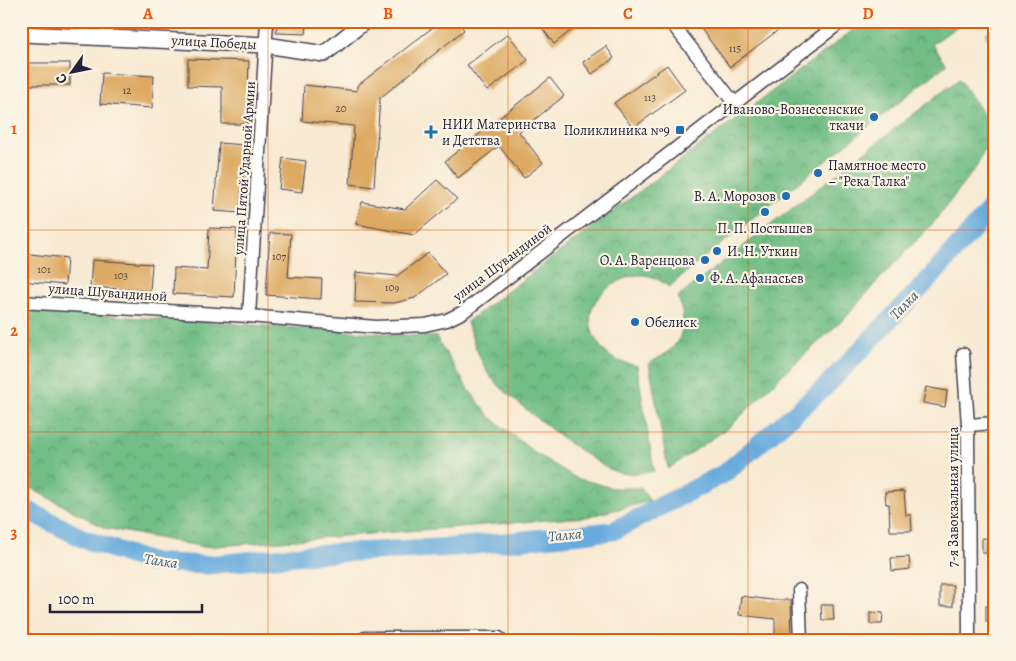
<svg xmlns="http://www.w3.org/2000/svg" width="1016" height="661" font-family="Alegreya,serif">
<defs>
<pattern id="forest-crowns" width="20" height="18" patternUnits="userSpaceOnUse" patternTransform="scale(1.25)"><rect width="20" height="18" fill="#72be86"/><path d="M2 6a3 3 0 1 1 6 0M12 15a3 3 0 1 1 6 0" fill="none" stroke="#5d9a6f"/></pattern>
</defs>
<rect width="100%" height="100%" fill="#fcf5e5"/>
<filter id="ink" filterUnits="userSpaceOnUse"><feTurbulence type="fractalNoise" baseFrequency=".02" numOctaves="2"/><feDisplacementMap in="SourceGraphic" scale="10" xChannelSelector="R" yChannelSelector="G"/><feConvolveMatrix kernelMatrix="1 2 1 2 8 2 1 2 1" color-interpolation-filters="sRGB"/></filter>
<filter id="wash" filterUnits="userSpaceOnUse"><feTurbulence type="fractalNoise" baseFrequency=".0096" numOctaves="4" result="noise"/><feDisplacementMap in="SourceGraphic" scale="20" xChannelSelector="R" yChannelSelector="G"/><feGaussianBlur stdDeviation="1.12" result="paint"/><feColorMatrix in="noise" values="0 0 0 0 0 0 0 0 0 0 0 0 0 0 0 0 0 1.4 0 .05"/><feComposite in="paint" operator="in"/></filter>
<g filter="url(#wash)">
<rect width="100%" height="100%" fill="#f8ead3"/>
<polygon fill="#8ee0a0" stroke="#58816e" points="993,28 995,30 995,47 985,34"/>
<g fill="url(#forest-crowns)" stroke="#4a7060">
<path d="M865 21H965L932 44 947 64 696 264 669 287C661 281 653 275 642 275 633 274 623 279 616 283 594 295 583 315 596 340 601 349 609 357 618 361 624 363 631 364 637 366L654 471C643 472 630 475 620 473 598 469 503 394 489 375 481 362 471 337 467 322Z"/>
<path d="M959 79 986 119 989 138 977 166 935 221 872 287 846 317 782 375 732 425 668 469 649 363C680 349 690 330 678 297Z"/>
<polygon points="21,310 436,337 466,386 489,416 535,453 576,478 613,488 641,488 650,501 586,517 204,547 105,528 21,483"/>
</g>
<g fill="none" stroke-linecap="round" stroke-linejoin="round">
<polyline stroke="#69abdd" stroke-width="19" points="21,507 84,539 150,562 207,565 314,554 455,547 613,531 725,473 824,388 932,276 995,204"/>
</g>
<g id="blocks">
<g fill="#ddaa63">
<polygon points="277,21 307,21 306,34 276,33"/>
<polygon points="441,21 458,21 464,30 380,98 374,187 350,184 354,126 302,121 304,85 357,91 357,86"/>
<polygon points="537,21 583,21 554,44"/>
<polygon points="695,21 729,21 735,29 745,21 778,21 782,27 730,67"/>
<polygon points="508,34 528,60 487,91 467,65"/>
<polygon points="606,46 614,58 592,74 583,62"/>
<polygon points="188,59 249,61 247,124 222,124 222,87 188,86"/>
<rect x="21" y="63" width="49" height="22"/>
<polygon points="667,65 685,90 633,128 614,103"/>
<polygon points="102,73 154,76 152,108 100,104"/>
<polygon points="550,78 564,96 519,132 543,163 524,178 499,146 458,178 445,161"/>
<polygon points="219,143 245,145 240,213 214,211"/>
<polygon points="283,158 306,161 302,192 279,189"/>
<polygon points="437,180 457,199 414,235 356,224 362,202 405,209"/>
<polygon points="209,228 237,229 234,297 173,294 174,268 207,270"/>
<polygon points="270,233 291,234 288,277 322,279 321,299 266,295"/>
<polygon points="21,253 67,258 65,285 21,281"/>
<polygon points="428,253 446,274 415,298 394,303 355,302 356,272 397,276"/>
<polygon points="92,260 152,264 150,291 90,287"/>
<polygon points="926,387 947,391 945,407 923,403"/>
<polygon points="904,491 906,515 911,515 912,531 890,531 889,504 886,504 885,492"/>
<polygon points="982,538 995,539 995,553 982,553"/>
<polygon points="909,557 910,569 892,571 891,558"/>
<rect x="940" y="585" width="13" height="21"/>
<polygon points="741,596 771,600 791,600 792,640 775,640 775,619 739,615"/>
<polygon points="821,605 833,605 834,620 822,620"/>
<rect x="986" y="606" width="9" height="15"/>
<polygon points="870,612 883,613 882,624 870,624"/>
</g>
</g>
</g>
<g filter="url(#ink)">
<use href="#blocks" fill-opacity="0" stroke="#424052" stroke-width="1"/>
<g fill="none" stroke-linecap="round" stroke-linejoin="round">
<defs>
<g id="minor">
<polyline points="670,21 735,104"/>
<polyline points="21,302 249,316 376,327 425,325 447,320 463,312 842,21"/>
<polyline points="249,316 267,21"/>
<polyline points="963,354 968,425 969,640"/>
<polyline points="968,425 995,423"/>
<polyline points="799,590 801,640"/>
<polyline points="365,640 365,638 499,638 499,640"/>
</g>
<polyline id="tertiary" points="21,34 266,45 324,54 365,21"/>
</defs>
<use href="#minor" stroke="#424052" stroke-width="15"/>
<use href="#tertiary" stroke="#424052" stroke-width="18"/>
<use href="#minor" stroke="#fff" stroke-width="12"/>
<use href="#tertiary" stroke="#fff" stroke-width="15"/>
</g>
</g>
<path fill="none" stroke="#e8590c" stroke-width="1" stroke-opacity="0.55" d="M268 21V640M508 21V640M748 21V640M21 230H995M21 432H995"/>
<g fill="#1f6fb2" stroke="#fcf5e5" stroke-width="2">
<circle cx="874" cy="117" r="5"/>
<rect x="675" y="125" width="10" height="10" rx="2.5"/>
<path d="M428.5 124.5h5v5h5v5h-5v5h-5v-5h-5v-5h5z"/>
<circle cx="818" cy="173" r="5"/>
<circle cx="786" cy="196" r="5"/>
<circle cx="765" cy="212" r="5"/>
<circle cx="717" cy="251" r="5"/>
<circle cx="705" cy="260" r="5"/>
<circle cx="700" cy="278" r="5"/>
<circle cx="635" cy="322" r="5"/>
</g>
<g text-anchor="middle" stroke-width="4.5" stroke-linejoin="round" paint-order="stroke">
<g font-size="11" fill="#514445">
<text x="735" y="52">115</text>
<text x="127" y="94">12</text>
<text x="650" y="101">113</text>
<text x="341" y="112">20</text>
<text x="279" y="260">107</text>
<text x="44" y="273">101</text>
<text x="121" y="279">103</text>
<text x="392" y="291">109</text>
</g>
<g font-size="14" fill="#22223b" stroke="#fcf5e5">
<text transform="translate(214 42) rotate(3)" y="5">улица Победы</text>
<text transform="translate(244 168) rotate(-86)" y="5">улица Пятой Ударной Армии</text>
<text transform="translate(502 262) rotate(-37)" y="5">улица Шувандиной</text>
<text transform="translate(108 292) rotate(4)" y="5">улица Шувандиной</text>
<text transform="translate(953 497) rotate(-90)" y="5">7-я Завокзальная улица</text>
</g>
<g font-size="14" fill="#22223b" stroke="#fcf5e5" text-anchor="start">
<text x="864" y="114" text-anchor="end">Иваново-Вознесенские<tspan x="864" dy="16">ткачи</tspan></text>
<text x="442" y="129">НИИ Материнства<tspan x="442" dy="16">и Детства</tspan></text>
<text x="670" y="135" text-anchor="end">Поликлиника №9</text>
<text x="828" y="170">Памятное место<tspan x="828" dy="16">– "Река Талка"</tspan></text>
<text x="776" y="201" text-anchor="end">В. А. Морозов</text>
<text x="765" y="233" text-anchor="middle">П. П. Постышев</text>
<text x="727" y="256">И. Н. Уткин</text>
<text x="695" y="265" text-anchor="end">О. А. Варенцова</text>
<text x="710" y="283">Ф. А. Афанасьев</text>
<text x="645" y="327">Обелиск</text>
</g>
<g font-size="15" font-style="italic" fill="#3e597c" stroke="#fcf5e5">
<text transform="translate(904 305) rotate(-46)" y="5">Талка</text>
<text transform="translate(565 535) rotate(-5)" y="5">Талка</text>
<text transform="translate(161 561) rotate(8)" y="5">Талка</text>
</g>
</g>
<rect width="1016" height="661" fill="none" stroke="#fcf5e5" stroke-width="55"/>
<g transform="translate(72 72) rotate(237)" stroke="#fcf5e5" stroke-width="4" paint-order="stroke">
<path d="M0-4L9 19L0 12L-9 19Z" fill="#22223b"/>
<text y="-8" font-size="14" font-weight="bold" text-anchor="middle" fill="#22223b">С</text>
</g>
<path d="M50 604v8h152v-8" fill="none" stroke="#22223b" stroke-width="2.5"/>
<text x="58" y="604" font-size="15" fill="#22223b" stroke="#fcf5e5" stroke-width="4" paint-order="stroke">100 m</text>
<rect x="28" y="28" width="960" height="606" fill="none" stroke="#e8590c" stroke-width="2"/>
<g font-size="16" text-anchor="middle" font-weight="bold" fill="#e8590c">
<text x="148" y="19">A</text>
<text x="388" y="19">B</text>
<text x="628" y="19">C</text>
<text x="868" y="19">D</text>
<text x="14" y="134">1</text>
<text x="14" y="336">2</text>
<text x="14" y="538">3</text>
</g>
</svg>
